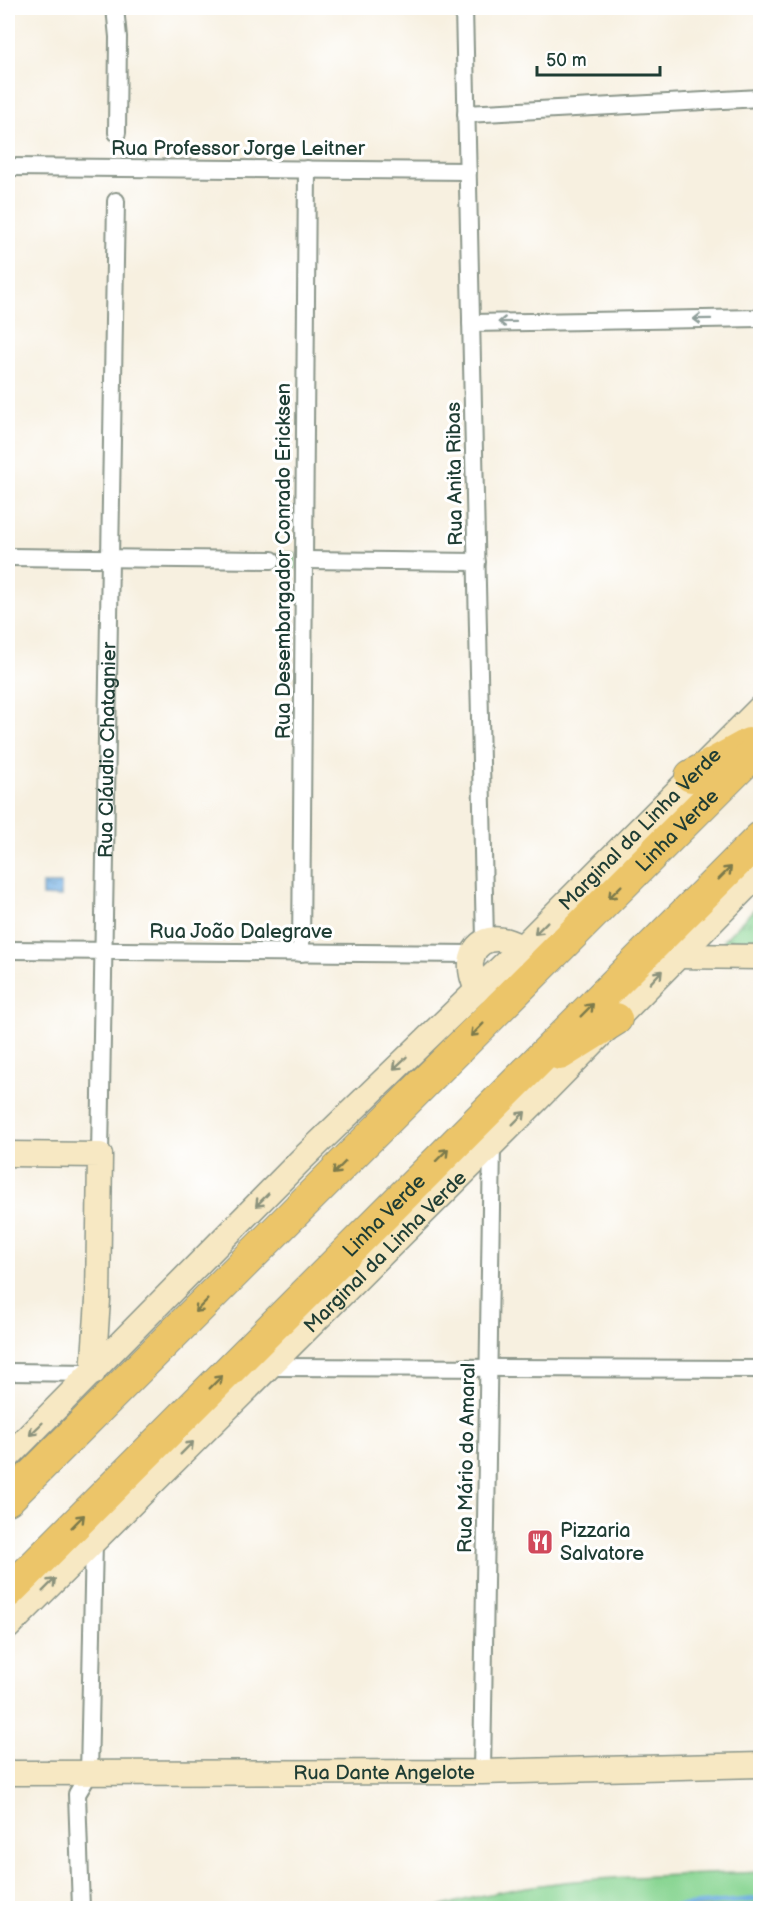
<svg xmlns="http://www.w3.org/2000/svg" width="768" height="1916" font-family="'Balsamiq Sans',sans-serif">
<defs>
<pattern id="grass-tufts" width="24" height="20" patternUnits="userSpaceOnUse" patternTransform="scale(1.5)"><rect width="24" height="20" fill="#89d593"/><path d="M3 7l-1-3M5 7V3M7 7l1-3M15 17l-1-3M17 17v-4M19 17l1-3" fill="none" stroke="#6fae79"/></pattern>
<pattern id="garden-furrows" width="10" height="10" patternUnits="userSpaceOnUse" patternTransform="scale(1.5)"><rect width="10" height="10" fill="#89d593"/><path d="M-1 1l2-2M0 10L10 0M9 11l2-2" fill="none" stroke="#6fae79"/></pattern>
<pattern id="water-ripples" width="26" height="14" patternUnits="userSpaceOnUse" patternTransform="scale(1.5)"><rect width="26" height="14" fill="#6fade2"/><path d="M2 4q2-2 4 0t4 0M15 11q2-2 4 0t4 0" fill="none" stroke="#5b8eb8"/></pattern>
</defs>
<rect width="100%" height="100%" fill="#fff"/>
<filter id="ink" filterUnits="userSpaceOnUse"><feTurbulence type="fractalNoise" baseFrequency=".0167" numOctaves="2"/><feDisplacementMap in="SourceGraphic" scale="12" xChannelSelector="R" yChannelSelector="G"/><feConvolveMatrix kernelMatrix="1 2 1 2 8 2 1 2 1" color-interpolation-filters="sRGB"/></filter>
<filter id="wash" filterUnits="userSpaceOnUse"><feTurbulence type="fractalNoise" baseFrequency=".008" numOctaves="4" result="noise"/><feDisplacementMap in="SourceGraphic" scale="24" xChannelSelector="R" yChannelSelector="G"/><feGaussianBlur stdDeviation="1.35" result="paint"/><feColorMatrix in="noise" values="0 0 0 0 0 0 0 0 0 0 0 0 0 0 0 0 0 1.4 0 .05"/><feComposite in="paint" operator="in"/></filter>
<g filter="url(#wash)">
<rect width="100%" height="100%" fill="#f7f0e0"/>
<polygon fill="url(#grass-tufts)" stroke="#548964" stroke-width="1.5" points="760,903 760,944 725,944 724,940"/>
<polygon fill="url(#garden-furrows)" stroke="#548964" stroke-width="1.5" points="278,553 296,553 296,569 279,569"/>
<path fill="#89d593" stroke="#548964" stroke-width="1.5" d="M760 1872V1908H437C540 1874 653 1877 760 1872Z"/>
<polygon fill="url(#water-ripples)" stroke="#47758b" stroke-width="1.5" points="42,884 61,884 61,897 42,896"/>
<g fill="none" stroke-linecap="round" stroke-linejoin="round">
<polyline stroke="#6fade2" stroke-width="5" points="660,1908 760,1899"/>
</g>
</g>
<g filter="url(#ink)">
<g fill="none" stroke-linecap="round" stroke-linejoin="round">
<defs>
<g id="street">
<polyline points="115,8 118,37 117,133"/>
<polyline points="464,8 485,940"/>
<polyline points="466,114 760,98"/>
<polyline points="8,167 468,171"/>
<polyline points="471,323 760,318"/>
<polyline points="8,557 272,560"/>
<polyline points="304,560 477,562"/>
<polyline points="8,950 473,954"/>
<polyline points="301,953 307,169"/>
<path id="s1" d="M100 1155 116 201"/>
<polyline points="269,1367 760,1369"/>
<polyline points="8,1372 93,1373"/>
<polyline points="482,1772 492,1145"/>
<polyline points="81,1908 77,1794 89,1774 94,1541"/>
</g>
<g id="secondary">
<polyline points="676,956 760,957"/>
<path d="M477 991C474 982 470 973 471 963 474 935 502 934 521 948"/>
<polyline points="8,1154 100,1155 98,1300 93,1373"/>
<path id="s2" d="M8 1457 300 1161 521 948 760 708"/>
<path id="s3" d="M8 1627 538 1099 760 873"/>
<path id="s4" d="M8 1773 482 1772 760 1765"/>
</g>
<g id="highway">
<polyline points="691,776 749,744"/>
<polyline points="560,1054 616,1019"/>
<path id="s5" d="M8 1499 760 747"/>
<path id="s6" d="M8 1592 760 838"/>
</g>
</defs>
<use href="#street" stroke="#8b968a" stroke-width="20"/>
<use href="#secondary" stroke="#8b968a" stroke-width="27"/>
<use href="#highway" stroke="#8b968a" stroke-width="34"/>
<use href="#street" stroke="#fff" stroke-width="16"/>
<use href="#secondary" stroke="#f7e8c3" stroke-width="24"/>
<use href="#highway" stroke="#ecc569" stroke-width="32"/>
</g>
<defs><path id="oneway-shaft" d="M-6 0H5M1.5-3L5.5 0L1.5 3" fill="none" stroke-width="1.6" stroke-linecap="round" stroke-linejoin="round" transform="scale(1.5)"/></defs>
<g stroke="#8f9e9a">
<use href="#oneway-shaft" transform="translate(702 319) rotate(179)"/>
<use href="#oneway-shaft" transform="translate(507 322) rotate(179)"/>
</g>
<g stroke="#7b7a4c">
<use href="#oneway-shaft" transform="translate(725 873) rotate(-45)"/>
<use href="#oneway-shaft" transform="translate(615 892) rotate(135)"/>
<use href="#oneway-shaft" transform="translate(587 1010) rotate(-45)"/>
<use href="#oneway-shaft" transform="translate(477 1030) rotate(135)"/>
<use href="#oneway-shaft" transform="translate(442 1155) rotate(-45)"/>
<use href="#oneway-shaft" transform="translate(339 1168) rotate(135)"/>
<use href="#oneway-shaft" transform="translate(201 1306) rotate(135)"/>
<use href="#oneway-shaft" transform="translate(216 1382) rotate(-45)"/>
<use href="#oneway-shaft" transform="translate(78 1521) rotate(-45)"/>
</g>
<g stroke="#8b927c">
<use href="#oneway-shaft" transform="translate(541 928) rotate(135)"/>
<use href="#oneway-shaft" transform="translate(656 977) rotate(-47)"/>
<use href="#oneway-shaft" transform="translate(400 1063) rotate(137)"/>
<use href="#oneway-shaft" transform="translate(519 1118) rotate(-45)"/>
<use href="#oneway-shaft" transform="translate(262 1200) rotate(135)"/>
<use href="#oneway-shaft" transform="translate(36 1429) rotate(136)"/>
<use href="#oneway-shaft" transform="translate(187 1448) rotate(-45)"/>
<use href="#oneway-shaft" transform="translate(49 1585) rotate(-45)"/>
</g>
</g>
<defs>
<symbol id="restaurant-square" viewBox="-11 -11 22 22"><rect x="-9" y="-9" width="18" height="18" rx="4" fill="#d1495b" stroke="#fff"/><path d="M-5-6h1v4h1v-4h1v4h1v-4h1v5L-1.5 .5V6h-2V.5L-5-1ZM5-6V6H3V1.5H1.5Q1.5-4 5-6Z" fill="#fff"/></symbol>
</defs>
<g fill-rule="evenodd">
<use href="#restaurant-square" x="525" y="1527" width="30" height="30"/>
</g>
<g text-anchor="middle" stroke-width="6" stroke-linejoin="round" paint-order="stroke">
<g font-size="20" fill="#1f3d34" stroke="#fff">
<text x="238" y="155">Rua Professor Jorge Leitner</text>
<text transform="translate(454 474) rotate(-91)" y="7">Rua Anita Ribas</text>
<text transform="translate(283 561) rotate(-90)" y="7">Rua Desembargador Conrado Ericksen</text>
<text dy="7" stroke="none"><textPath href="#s1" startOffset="405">Rua Cláudio Chatagnier</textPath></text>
<text dy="7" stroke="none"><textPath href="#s2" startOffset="891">Marginal da Linha Verde</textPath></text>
<text dy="7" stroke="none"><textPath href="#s5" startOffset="946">Linha Verde</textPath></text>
<text x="241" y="938">Rua João Dalegrave</text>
<text dy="7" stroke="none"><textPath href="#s6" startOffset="532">Linha Verde</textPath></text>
<text dy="7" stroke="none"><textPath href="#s3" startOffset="532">Marginal da Linha Verde</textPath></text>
<text transform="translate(466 1458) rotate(-89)" y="7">Rua Mário do Amaral</text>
<text dy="7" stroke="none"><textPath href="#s4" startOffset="376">Rua Dante Angelote</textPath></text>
</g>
<g font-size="20" fill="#1f3d34" stroke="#fff" text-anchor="start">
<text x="560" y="1537">Pizzaria<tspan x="560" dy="23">Salvatore</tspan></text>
</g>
</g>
<rect width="768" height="1916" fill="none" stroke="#fff" stroke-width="30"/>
<path d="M537 66v9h123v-9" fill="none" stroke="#1f3d34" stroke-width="3"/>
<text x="546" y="66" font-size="18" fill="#1f3d34" stroke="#ffffff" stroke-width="4.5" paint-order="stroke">50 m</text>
</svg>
